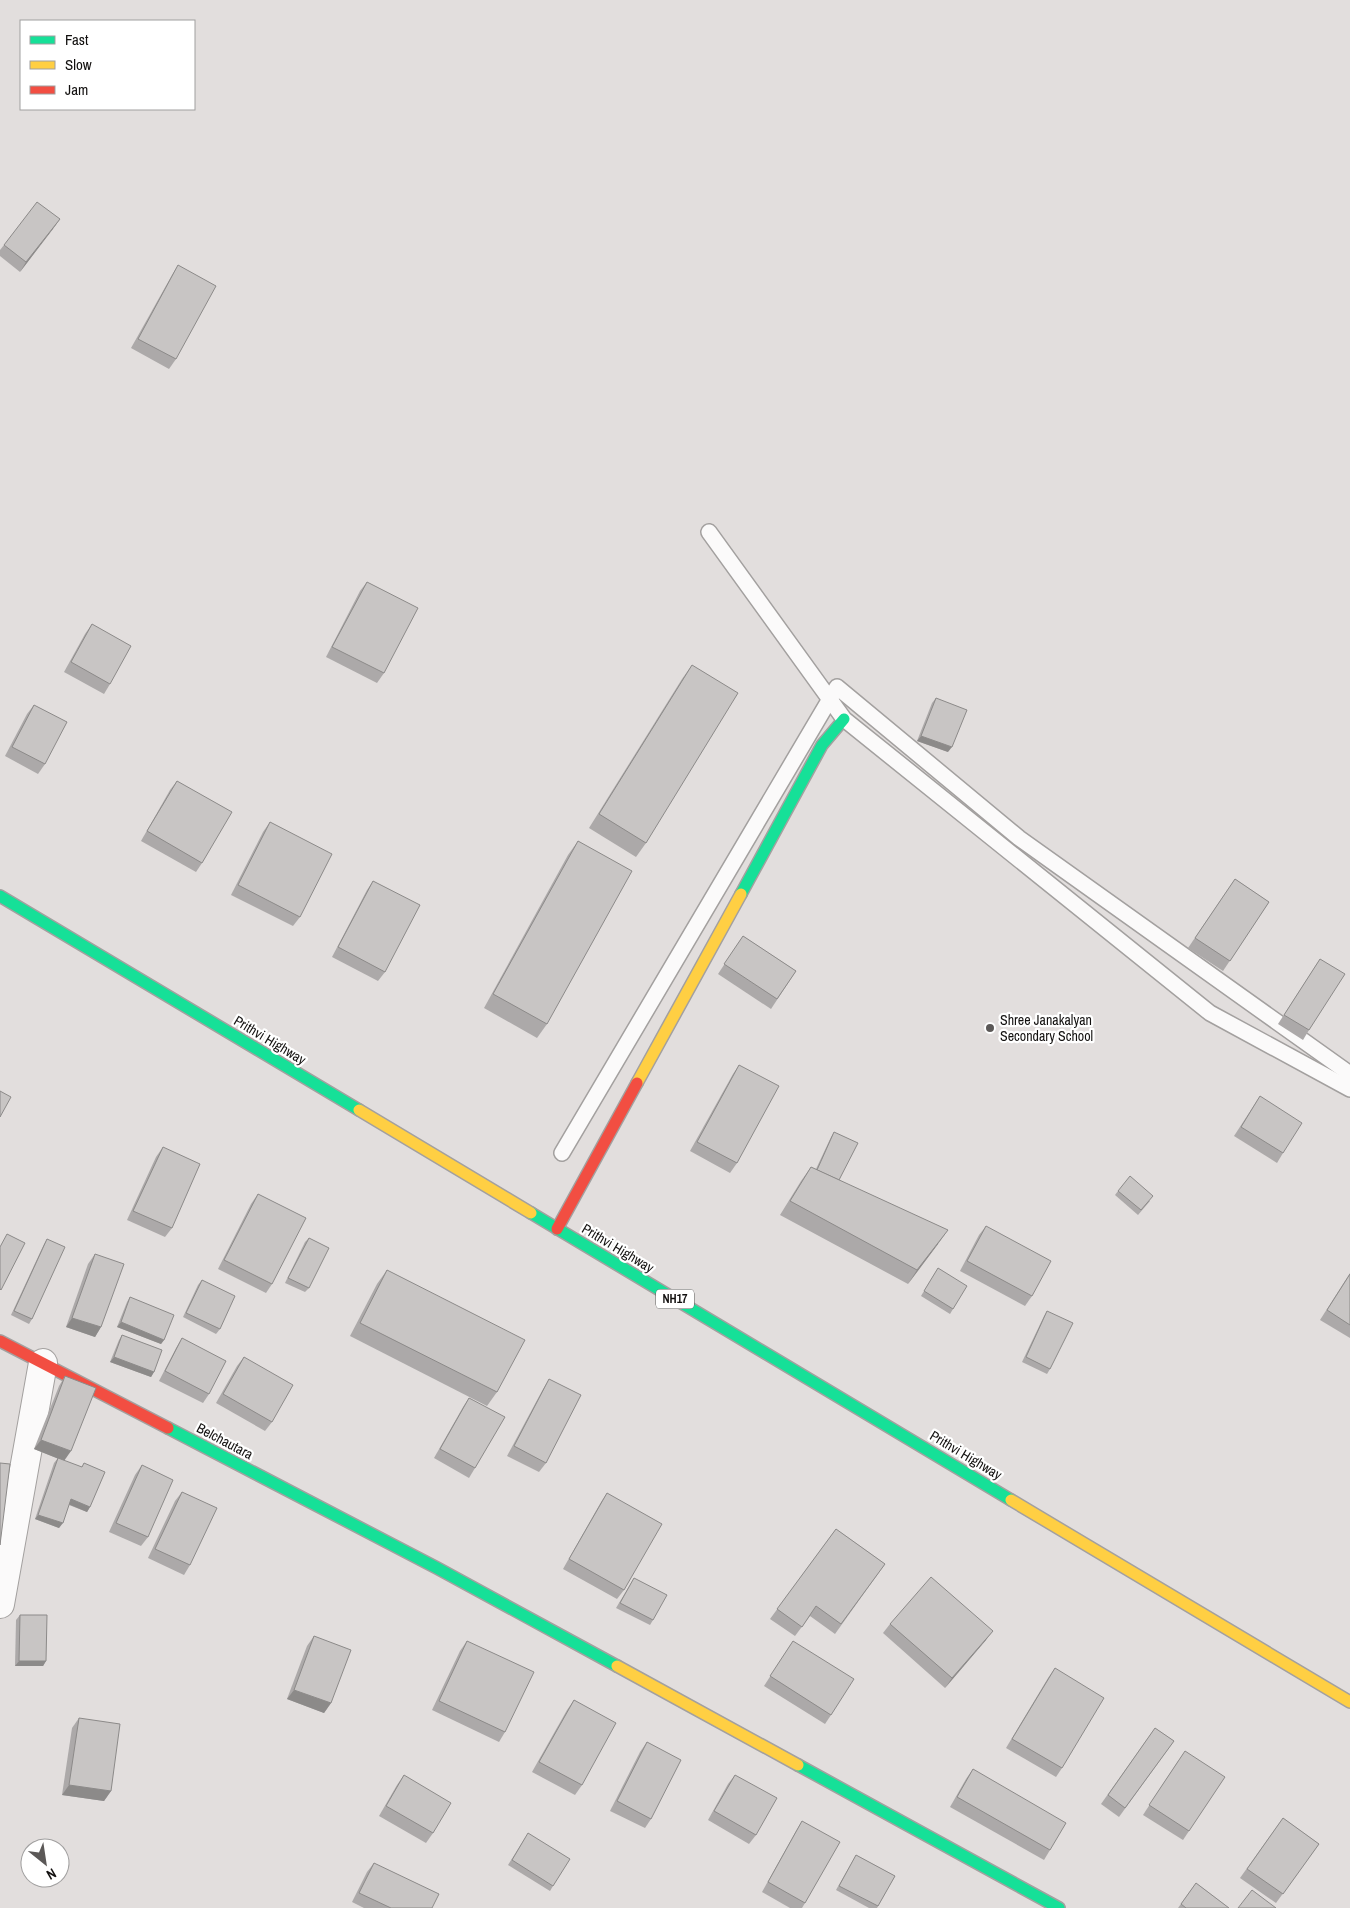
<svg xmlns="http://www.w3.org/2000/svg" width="1350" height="1908" font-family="'Archivo Narrow',sans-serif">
<rect width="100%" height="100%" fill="#e2dedd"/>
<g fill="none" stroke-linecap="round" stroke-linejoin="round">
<defs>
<g id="lane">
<polyline points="709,532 844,719 1210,1013 1350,1089"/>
<polyline points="562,1153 837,687 1019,838 1350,1074"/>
</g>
<polyline id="street" points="0,1604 43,1363"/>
<g id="fast">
<polyline points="741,894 822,745 844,719"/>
<polyline points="0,896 359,1110"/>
<polyline points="531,1213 1011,1500"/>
<polyline points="168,1428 437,1568 617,1666"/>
<polyline points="798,1765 1059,1908"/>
</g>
<g id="slow">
<polyline points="637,1083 741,894"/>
<polyline points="359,1110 531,1213"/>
<polyline points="1011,1500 1350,1702"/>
<polyline points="617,1666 798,1765"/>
</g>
<g id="jam">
<polyline points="557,1229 637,1083"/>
<polyline points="0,1341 168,1428"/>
</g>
</defs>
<use href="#lane" stroke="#a3a09f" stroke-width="18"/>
<use href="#street" stroke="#a3a09f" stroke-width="30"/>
<use href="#fast" stroke="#a3a09f" stroke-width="14"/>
<use href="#slow" stroke="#a3a09f" stroke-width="14"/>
<use href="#jam" stroke="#a3a09f" stroke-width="14"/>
<use href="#lane" stroke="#fbfafa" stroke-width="15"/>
<use href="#street" stroke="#fbfafa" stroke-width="28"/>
<use href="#fast" stroke="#16e098" stroke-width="11"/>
<use href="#slow" stroke="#ffcf43" stroke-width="11"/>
<use href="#jam" stroke="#f24e42" stroke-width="11"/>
</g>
<g fill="#aca9a9">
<polygon points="60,219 20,272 0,256 0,250 4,245"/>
<polygon points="178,265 176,359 169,369 131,348 172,275"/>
<polygon points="367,582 384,673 377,683 326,657 360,591"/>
<polygon points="92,624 110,684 104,694 64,672 85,634"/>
<polygon points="692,665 646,843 636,857 589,828 682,679"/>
<polygon points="936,698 948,752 917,741 932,703"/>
<polygon points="34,705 45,764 38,774 5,756 27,714"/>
<polygon points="177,781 202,863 196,872 141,841 170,790"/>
<polygon points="270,822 300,917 293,926 231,895 263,832"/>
<polygon points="578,841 547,1024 537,1038 484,1008 568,855"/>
<polygon points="1235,879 1269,902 1223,971 1188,948"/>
<polygon points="373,881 385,972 378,981 332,957 367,890"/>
<polygon points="743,936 796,971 771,1009 718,974"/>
<polygon points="1320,959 1309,1030 1303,1040 1278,1024"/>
<polygon points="739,1065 737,1163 730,1173 690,1151 733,1074"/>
<polygon points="1260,1096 1283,1153 1277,1163 1234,1136"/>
<polygon points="834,1132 839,1180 938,1244 908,1284 780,1215 801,1181 811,1167 816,1169 831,1137"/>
<polygon points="163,1147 172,1228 165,1237 127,1220 156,1157"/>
<polygon points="1118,1191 1150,1201 1138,1215 1115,1195"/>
<polygon points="258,1194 272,1284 266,1293 218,1269 251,1204"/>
<polygon points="986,1226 1032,1296 1025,1306 960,1271 979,1235"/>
<polygon points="309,1238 309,1288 305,1292 285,1283 305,1242"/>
<polygon points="47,1239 32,1319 29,1324 11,1315 44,1244"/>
<polygon points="95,1254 101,1327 95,1337 66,1327 88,1264"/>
<polygon points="938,1268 953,1309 950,1314 921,1296"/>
<polygon points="387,1270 497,1392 487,1406 350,1336 377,1284"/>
<polygon points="1350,1273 1350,1338 1320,1320"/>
<polygon points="202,1280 220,1329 216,1334 183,1317 198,1285"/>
<polygon points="130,1297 164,1340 161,1344 117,1327 127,1302"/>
<polygon points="1047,1311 1050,1369 1047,1374 1022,1362 1044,1316"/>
<polygon points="122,1335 154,1372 151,1377 110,1362 119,1340"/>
<polygon points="182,1338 209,1394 203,1403 159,1381 176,1348"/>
<polygon points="244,1357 272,1422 265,1431 216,1403 237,1366"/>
<polygon points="65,1376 64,1461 82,1467 84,1463 90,1507 87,1512 69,1505 59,1528 35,1519 54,1463 58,1458 59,1459 34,1449 59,1386"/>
<polygon points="549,1379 546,1463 539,1472 507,1456 543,1389"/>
<polygon points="469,1398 475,1468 469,1478 434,1458 463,1407"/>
<polygon points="142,1465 148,1537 141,1546 109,1532 135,1475"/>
<polygon points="182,1492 190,1565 184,1575 148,1558 175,1501"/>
<polygon points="607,1493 624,1590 617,1599 563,1569 601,1502"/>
<polygon points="836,1529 885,1564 835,1634 810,1616 795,1636 770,1619"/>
<polygon points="634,1578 653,1620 650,1625 616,1608"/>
<polygon points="20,1615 46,1661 43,1666 15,1666 16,1620"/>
<polygon points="890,1624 986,1640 945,1688 883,1633"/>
<polygon points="314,1636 331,1703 324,1713 287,1699 307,1646"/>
<polygon points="467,1641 505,1732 499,1742 432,1710 460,1651"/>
<polygon points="793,1641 831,1715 825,1724 764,1686"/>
<polygon points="1055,1668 1062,1768 1056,1777 1006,1748 1048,1678"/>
<polygon points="574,1700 582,1785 575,1795 532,1772 567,1710"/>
<polygon points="79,1718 111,1791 104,1801 62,1795 72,1728"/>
<polygon points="1155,1728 1174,1741 1119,1817 1101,1804"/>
<polygon points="647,1742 651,1819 645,1828 610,1811 640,1752"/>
<polygon points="1178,1761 1189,1831 1183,1840 1143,1815"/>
<polygon points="973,1769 1050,1850 1044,1860 950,1807 966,1779"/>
<polygon points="404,1775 433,1833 426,1843 379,1816 397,1785"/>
<polygon points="735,1775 756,1835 749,1844 708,1820 728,1784"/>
<polygon points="1283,1818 1319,1844 1276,1903 1240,1878"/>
<polygon points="802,1821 805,1903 802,1908 790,1908 762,1892 796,1831"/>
<polygon points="525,1838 553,1886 550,1891 508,1865"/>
<polygon points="856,1855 895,1876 877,1908 869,1908 836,1890"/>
<polygon points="374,1863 432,1908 364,1908 352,1902 367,1872"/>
<polygon points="1196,1883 1229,1908 1178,1908"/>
</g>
<g fill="#8c8a89">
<polygon points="60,219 53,229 20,272 26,262"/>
<polygon points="921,736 952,747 948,752 917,741"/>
<polygon points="948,1230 938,1244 908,1284 917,1270"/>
<polygon points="72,1318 101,1327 95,1337 66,1327"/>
<polygon points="121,1322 164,1340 161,1344 117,1327"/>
<polygon points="114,1357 154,1372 151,1377 110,1362"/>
<polygon points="41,1440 71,1451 64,1461 34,1449"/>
<polygon points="71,1499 90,1507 87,1512 68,1504"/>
<polygon points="38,1515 63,1523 59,1528 35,1519"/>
<polygon points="993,1631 986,1640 945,1688 952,1678"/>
<polygon points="19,1661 46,1661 43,1666 15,1666"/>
<polygon points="294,1690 331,1703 324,1713 287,1699"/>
<polygon points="69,1785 111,1791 104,1801 62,1795"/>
</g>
<g fill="#c8c5c4" stroke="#8c8a89">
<polygon points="37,202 60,219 26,262 4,245"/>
<polygon points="178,265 216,286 176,359 138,339"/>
<polygon points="367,582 418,608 384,673 332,647"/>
<polygon points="92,624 131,646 110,684 71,662"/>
<polygon points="692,665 738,693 646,843 599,814"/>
<polygon points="936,698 967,710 952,747 921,736"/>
<polygon points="34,705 67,722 45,764 12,747"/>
<polygon points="177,781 232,812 202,863 147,831"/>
<polygon points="270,822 332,854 300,917 238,885"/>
<polygon points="578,841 632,871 547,1024 493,994"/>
<polygon points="1235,879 1269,902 1230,961 1195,938"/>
<polygon points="373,881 420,905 385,972 338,947"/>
<polygon points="743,936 796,971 777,999 724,964"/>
<polygon points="1320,959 1345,974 1309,1030 1284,1015"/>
<polygon points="739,1065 779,1086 737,1163 697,1142"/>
<polygon points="0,1091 11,1097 0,1117"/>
<polygon points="1260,1096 1302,1123 1283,1153 1241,1127"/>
<polygon points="834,1132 858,1143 839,1180 817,1170"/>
<polygon points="163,1147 200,1164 172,1228 133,1211"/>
<polygon points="811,1167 948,1230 917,1270 790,1201"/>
<polygon points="1130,1176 1153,1196 1141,1210 1118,1191"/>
<polygon points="258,1194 306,1218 272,1284 224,1260"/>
<polygon points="986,1226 1051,1261 1032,1296 967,1261"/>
<polygon points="7,1234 25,1243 1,1290 0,1289 0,1247"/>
<polygon points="309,1238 329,1248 309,1288 288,1278"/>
<polygon points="47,1239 65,1247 32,1319 14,1311"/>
<polygon points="95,1254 124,1264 101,1327 72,1318"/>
<polygon points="938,1268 967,1286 953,1309 924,1291"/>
<polygon points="387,1270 525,1340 497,1392 360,1323"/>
<polygon points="1350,1274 1350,1325 1327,1310"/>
<polygon points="202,1280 235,1296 220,1329 186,1313"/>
<polygon points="130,1297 174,1315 164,1340 121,1322"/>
<polygon points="1047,1311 1073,1323 1050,1369 1026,1357"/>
<polygon points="122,1335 162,1350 154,1372 114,1357"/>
<polygon points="182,1338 226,1361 209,1394 165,1371"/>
<polygon points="244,1357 293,1385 272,1422 223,1394"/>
<polygon points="65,1376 96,1388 71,1451 41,1440"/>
<polygon points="549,1379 581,1395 546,1463 514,1446"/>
<polygon points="469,1398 505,1417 475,1468 440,1449"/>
<polygon points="58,1458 82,1467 84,1463 105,1472 90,1507 71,1499 63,1523 38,1515"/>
<polygon points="0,1463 10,1464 0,1545"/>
<polygon points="142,1465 173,1480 148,1537 116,1523"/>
<polygon points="182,1492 217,1508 190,1565 155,1549"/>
<polygon points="607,1493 662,1524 624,1590 569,1559"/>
<polygon points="836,1529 885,1564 841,1624 816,1606 802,1627 777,1609"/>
<polygon points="931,1577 993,1631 952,1678 890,1624"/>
<polygon points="634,1578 667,1595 653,1620 620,1603"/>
<polygon points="20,1615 47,1615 46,1661 19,1661"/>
<polygon points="314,1636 351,1650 331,1703 294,1690"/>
<polygon points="467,1641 534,1672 505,1732 439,1701"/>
<polygon points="793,1641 854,1679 831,1715 770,1676"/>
<polygon points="1055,1668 1104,1698 1062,1768 1012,1739"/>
<polygon points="574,1700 616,1723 582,1785 539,1762"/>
<polygon points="79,1718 120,1724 111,1791 69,1785"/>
<polygon points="1155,1728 1174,1741 1125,1808 1108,1795"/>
<polygon points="647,1742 681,1760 651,1819 617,1801"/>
<polygon points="1185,1751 1225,1777 1189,1831 1149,1805"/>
<polygon points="973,1769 1066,1823 1050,1850 957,1797"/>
<polygon points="404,1775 451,1803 433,1833 386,1806"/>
<polygon points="735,1775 777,1798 756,1835 714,1811"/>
<polygon points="1283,1818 1319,1844 1283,1894 1247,1869"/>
<polygon points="802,1821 840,1842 805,1903 768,1882"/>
<polygon points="528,1833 570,1859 553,1886 512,1860"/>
<polygon points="856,1855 895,1876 878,1906 839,1886"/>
<polygon points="374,1863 439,1894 432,1908 391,1908 359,1893"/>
<polygon points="1196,1883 1229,1908 1186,1908 1181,1904"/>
<polygon points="1252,1890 1276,1908 1238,1908"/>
</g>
<circle fill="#5b5857" stroke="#fff" stroke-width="2" cx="990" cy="1028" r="5"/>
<g text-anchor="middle" stroke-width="4.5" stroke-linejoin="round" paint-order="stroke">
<rect fill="#fff" stroke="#595857" stroke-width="1" x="656" y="1289.5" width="38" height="19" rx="4"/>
<g font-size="12" font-weight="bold" fill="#12100f">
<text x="675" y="1303">NH17</text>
</g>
<g font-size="14" fill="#12100f" stroke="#fff" text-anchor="start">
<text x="1000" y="1025">Shree Janakalyan<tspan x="1000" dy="16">Secondary School</tspan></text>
</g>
<g font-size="14" fill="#12100f" stroke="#fff">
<text transform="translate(270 1040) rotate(31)" y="5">Prithvi Highway</text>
<text transform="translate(618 1248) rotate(31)" y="5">Prithvi Highway</text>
<text transform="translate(225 1441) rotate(28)" y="5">Belchautara</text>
<text transform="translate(966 1455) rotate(31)" y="5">Prithvi Highway</text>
</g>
</g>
<rect x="20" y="20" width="175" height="90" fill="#ffffff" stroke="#a09f9f"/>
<rect x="30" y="36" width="25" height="8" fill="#16e098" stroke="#a09f9f"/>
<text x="65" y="45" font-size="15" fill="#12100f">Fast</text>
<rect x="30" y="61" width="25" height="8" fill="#ffcf43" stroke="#a09f9f"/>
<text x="65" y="70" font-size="15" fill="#12100f">Slow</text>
<rect x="30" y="86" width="25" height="8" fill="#f24e42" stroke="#a09f9f"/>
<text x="65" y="95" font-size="15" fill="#12100f">Jam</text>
<g transform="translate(45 1863) rotate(150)"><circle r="24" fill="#ffffff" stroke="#a09f9f"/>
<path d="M0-4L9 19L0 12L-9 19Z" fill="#5b5857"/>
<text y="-8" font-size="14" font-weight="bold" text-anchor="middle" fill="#12100f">N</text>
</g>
</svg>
